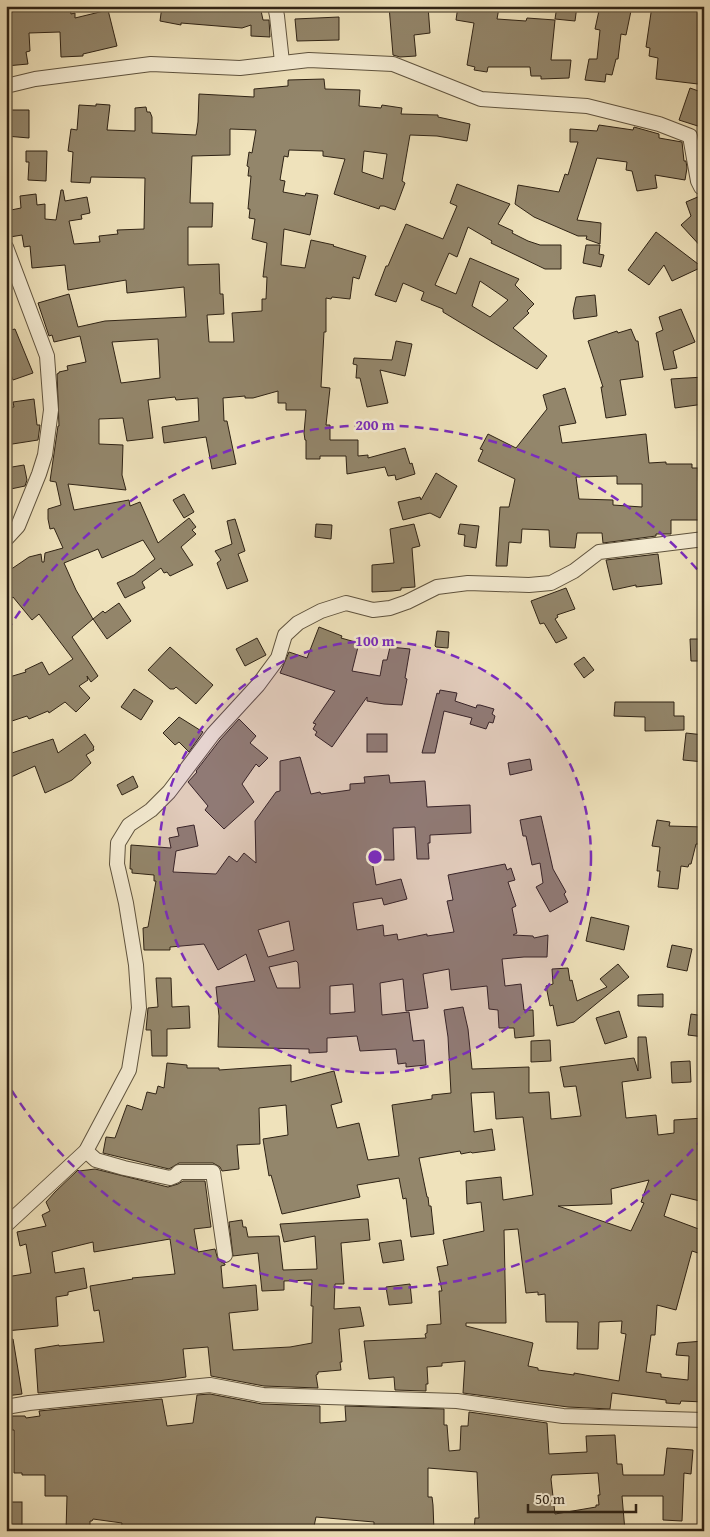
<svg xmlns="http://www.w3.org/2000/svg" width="710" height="1537" font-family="'Gentium Book Plus',serif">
<rect width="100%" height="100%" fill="#efe2bb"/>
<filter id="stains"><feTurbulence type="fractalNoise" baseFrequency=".004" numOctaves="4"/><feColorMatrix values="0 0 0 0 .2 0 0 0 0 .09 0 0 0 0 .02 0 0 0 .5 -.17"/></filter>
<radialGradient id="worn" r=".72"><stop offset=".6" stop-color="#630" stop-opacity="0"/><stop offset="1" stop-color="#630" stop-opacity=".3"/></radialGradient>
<g fill="#93866b" stroke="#2f2315" fill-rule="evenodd">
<polygon points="54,6 70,6 71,14 75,13 75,18 108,10 117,46 83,54 83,56 61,57 60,32 29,33 30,51 26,52 28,64 6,66 6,11 54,9"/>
<polygon points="162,6 260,6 263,20 269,20 270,37 251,36 251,25 242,28 181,23 181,25 160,21"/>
<polygon points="389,6 428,6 430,33 414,35 416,56 400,57 393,55"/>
<polygon points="458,6 499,8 497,19 526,21 527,18 555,20 551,60 571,60 569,78 541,79 541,76 531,76 530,67 488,67 487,72 474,70 475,67 467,65 474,23 456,20"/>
<polygon points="557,6 577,6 575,21 555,19"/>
<polygon points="600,6 632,6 626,35 621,34 618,59 616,59 612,75 606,74 605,82 585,80 589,59 597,59 600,30 595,29"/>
<polygon points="652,6 704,6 704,45 698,84 656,79 658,58 649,56 650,48 646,47"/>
<polygon points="339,17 339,40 297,41 295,19"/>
<path d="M324 79 325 89 360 90 359 106 381 108 382 105 402 108 401 114 438 115V117L470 124 467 141 437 136 410 135 402 181 405 183 395 210 384 206H380L379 209 334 194 345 159 323 156V151L289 150 288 157 284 156 280 180 285 181 283 192 305 196 306 193 318 195 310 235 284 229 281 265 305 268 311 240 334 245 333 246 366 256 359 279 353 277 350 299 332 297 331 299 326 298V332H324L321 387 330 388 326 425H330V440H358V456L368 455V458L405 448 410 464 412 463 415 474 396 480 395 475 388 476 385 467 347 474 346 456H320V459H306V440H305L304 433 306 410H286V403H278V391L253 398H245V396L223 398 224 421H227L236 464 212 469 206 437 164 443 162 427 199 421 198 398 176 400 175 397 148 400 153 438 127 441 123 418 99 419V444L123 445 122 475 126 490 68 484 74 510 129 500 130 506 140 502 158 543 189 518 196 527 192 530 196 534 181 547 193 565 170 576 167 572 164 573 161 568 142 582 145 588 125 598 117 583 134 575 155 559 143 540 102 558 98 549 64 563 76 590 93 619 103 611 105 613 119 603 131 621 107 639 93 619 72 637 98 676 91 682 87 676 88 680 79 686 90 698 76 712 65 702 49 713 48 711 29 719 27 716 6 723V678L26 672 25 670 42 662 49 675 73 659 39 614 32 620 13 597 6 603V582L11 578 7 572 29 557 41 554 42 562H44L45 553 63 548 54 528 50 529 48 519V509L61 505 56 482 50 481 58 426H59L57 374 59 373V372L68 370 67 366 86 362 80 336 54 342 52 335 49 336 38 303 69 294 78 327 105 321 186 317 184 287 127 293 126 280 68 290 65 265 32 268 30 246 24 247 22 235 10 237 8 224 6 225V211L21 208 20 196 36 194 37 205 45 204V219L56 220 61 190H63L65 201 87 197 90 213 81 215 82 219 69 221 74 244 100 242 99 236 118 234 117 230 144 229 145 178 91 177 90 183 71 182 73 152 68 151 71 129 77 130 79 105 96 106V104L110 105 107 130 135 131V108L146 107 147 112H150L152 117V133L196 135 198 122 199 94 254 97V89L288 86V80ZM230 129 256 130 252 153 249 152 247 166 249 167 248 176H251L248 209H250L249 218 255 219 252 239 267 243 263 277H267L266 299H262V311L232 313 234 342H209L207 315 224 314 223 294H220L219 264 188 265V227H212L213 203H190L192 156 230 155ZM364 151 387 154 383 179 362 172ZM158 339 160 378 121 383 112 342Z"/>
<polygon points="690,88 704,93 704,128 679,120"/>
<polygon points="6,110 29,110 29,138 6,136"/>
<polygon points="599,125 633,130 634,127 659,134 659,138 682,142 684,161 686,161 687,168 685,180 655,175 657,188 637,191 632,171 626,170 627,162 597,158 577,220 601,223 600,244 586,239 587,236 578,236 534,217 515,204 518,185 559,192 565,174 568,175 578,142 570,142 570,129 597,131"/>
<polygon points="26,151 47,151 46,181 28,180 29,162 26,162"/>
<path d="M457 184 510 204 498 224 513 231 512 233 528 241 540 245H561V269H545L491 243 492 241 468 227 457 257 449 253 435 285 456 294 470 258 519 279 515 285 534 304 527 311 529 313 513 328 547 356 537 369 443 312V309L421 300 424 292 403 283 396 302 375 295 386 266H388L406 224 443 239 457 206 450 203ZM480 281 508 300 490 317 472 306Z"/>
<polygon points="700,196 704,196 704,250 681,225 691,216 686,202"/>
<polygon points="656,232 702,267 672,281 664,265 649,285 628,270"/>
<polygon points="586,245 600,245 599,254 604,255 601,267 583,263"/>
<polygon points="595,295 597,316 574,319 573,311 576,297"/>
<polygon points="681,309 695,342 673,351 677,368 664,370 656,333 663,330 659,317"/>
<polygon points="15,329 33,373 13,380 6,362 6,331"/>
<polygon points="631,329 636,341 638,341 643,377 620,380 626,415 606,418 601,387 603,387 588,341 617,331 618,333"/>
<polygon points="396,341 412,344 405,376 380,370 388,403 367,407 360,378 356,378 357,365 353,364 354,358 392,360"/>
<polygon points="704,377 704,404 675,408 671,379"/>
<path d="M565 388 576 423 559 426 562 443 646 434 649 463 666 462V464H692V468H698L699 498H704V520H671V534H656V536L603 543 602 533H577L575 548 550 547 549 530 522 529 521 543 509 542 507 566H496L500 507H509L515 479 478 461 483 450 480 449 488 434 516 448 547 409 543 395ZM617 476V484H642V507L613 505V500L579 499 576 477Z"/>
<polygon points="34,399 37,425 40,425 38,440 6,445 6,408 14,407 13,402"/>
<polygon points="24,465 27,480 25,486 6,490 6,468"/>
<polygon points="436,473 457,486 440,518 430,513 403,520 398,502 420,497 421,500"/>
<polygon points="184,494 194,512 184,518 173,500"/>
<polygon points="235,519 245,551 238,554 248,581 227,589 217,563 221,560 215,551 232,544 227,521"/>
<polygon points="316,524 332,525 331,539 315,537"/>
<polygon points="414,524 420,546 412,548 415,587 401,588 401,590 392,591 372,592 372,565 394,563 390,529"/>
<polygon points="460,524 479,526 476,548 464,546 465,535 458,534"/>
<polygon points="658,554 662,584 636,587 636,585 613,590 606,560"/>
<polygon points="566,588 575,609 557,615 558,617 555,619 567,638 556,643 544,623 540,624 531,601"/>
<polygon points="319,627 342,636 341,638 359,643 352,671 380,676 383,660 387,660 390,647 410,649 405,678 407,679 402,705 384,704 367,701 367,697 332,747 315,735 317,732 313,729 316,724 313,723 335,691 280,673 289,652 307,658"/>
<polygon points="437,631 449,632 448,648 436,647 435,646"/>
<polygon points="257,638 266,655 245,666 236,649"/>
<polygon points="690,639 704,639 704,661 691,661"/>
<polygon points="170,647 213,685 196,704 176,687 174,689 170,689 148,670"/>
<polygon points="584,657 594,670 584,678 574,664"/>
<polygon points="134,689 153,701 141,720 121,707"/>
<polygon points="440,690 457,693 455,701 476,708 477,705 480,705 494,709 492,714 495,716 493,723 489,722 486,729 470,724 472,718 444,711 435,753 422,753 437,693 439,694"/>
<polygon points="615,702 674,702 674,716 684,716 684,730 645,731 645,717 614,716"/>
<polygon points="179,717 203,732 189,752 179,742 175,745 163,733"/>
<polygon points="239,719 256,736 250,743 268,758 259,767 256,764 242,784 254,802 224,829 205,810 208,806 188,782 197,772 196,771 220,740"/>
<polygon points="686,733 704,735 704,762 683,760"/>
<polygon points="85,734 94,747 93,748 94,750 86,755 91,763 72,780 60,786 45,793 35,766 11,777 6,765 6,755 53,739 58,753"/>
<rect x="367" y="734" width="20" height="18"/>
<path d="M300 757 311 794 320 792 321 794 350 790V784L365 783 364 777 389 775 390 783 425 781 427 807 470 805 471 833 430 835V843H428L429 859H417L415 827 393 828 394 860H372L376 885 401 879 407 899 384 905 382 898 353 903 357 930 383 925 384 936 397 934 398 940 427 934V936L454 932 447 901 453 900 448 875 505 864 507 870 511 868 515 880 508 882 516 906 512 908 517 933 513 935 533 936 534 938 548 935 547 957H524L502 959 505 986 521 984 524 1010H533L534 1036 515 1038 514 1028H499L498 1010 489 1009 487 986 451 990 449 969 423 974 428 1008 406 1011 403 979 380 983 382 1015 409 1012 413 1041 424 1040 426 1065 406 1067V1063L398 1064 396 1049 360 1051 357 1036 327 1038V1052L309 1053V1049L218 1047 219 1016 216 987 255 981 246 954 218 970 204 944 170 947V950H144L143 928 148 927 156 881H154V875L132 873V869H130L131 845 171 848 169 838 179 836 177 828 194 825 198 846 176 851 173 872 216 874 229 856 237 862 244 853 256 863 255 821 276 792 280 791V761ZM289 921 294 950 268 957 258 930ZM296 961 298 963 300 988H277L269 967ZM353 984 355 1012 330 1014V986Z"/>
<polygon points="530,759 532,770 510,775 508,763"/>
<polygon points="133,776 138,787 122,795 117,785"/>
<polygon points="541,816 553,869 566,892 564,894 568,902 550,912 536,887 543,883 540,863 532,865 526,836 523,836 520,820"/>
<polygon points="657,820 670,822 669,826 704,827 704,844 696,844 691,864 689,864 688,867 681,866 678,889 658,887 660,871 657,871 660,847 652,846"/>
<polygon points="591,917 629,926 624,950 586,941"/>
<polygon points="672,945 692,949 687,971 667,967"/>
<polygon points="618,964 629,977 574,1022 557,1026 553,1005 550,1006 546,986 553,984 552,969 568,968 570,981 572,980 577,1001 607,987 600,979"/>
<polygon points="156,978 171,978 172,1007 189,1006 190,1028 167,1029 167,1056 152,1056 151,1030 146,1030 148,1008 158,1007"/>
<polygon points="663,994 663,1007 638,1006 638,995"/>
<path d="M463 1007 468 1029 472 1069 529 1067V1093L549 1092 551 1119 581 1116 576 1086 564 1087 560 1067 634 1058 638 1071V1037H646L651 1078 622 1082 626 1118 656 1115 658 1135 674 1133V1120L704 1118V1202L671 1194 664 1216 704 1231V1255L692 1251 676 1310 657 1305 655 1335H651L646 1372 661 1374V1377L688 1380 689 1356 676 1355 678 1343 704 1341V1402L681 1401 680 1404 666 1403V1400L612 1393 610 1409 568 1407 463 1393 465 1361 442 1363V1366L427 1367 428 1384H426V1391L395 1390 394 1377 369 1379 364 1341 426 1338 425 1334 427 1333V1325L441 1324 439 1291H442L437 1267 448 1265 443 1240 484 1231 481 1202 467 1204 466 1181 501 1177 503 1200 533 1195 523 1117 496 1119 494 1092 471 1093 474 1132 492 1129 495 1150 472 1153 471 1152 461 1154 460 1151 419 1158 427 1197H428L429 1206H431L434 1234 411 1237 406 1198 403 1199 399 1178 357 1185 360 1197 282 1214 271 1175 269 1176 263 1139 288 1135 286 1105 259 1108 260 1144 237 1145 239 1169 222 1171 220 1167 213 1163H179L169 1169 103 1153 106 1137 115 1138 127 1105 142 1110 147 1092 156 1094 158 1086 164 1088 167 1063 187 1065V1068H219V1070L291 1065V1082L334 1071 342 1102 331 1105 337 1128 359 1123 368 1160 399 1156 392 1105 432 1099V1095L451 1093 448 1037 444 1010ZM649 1180 641 1202 644 1203 631 1231 558 1206 612 1204 611 1189ZM518 1229 526 1293 538 1292V1295L545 1294 546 1322H578L577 1349H598L599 1322 622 1321 621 1333 626 1334 619 1381 574 1373V1375L538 1370V1368L528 1366 533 1343 466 1326V1323H506L504 1230Z"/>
<polygon points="619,1011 627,1037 605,1044 596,1018"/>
<polygon points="691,1014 704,1016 704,1037 688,1035"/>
<polygon points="550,1040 551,1061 531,1062 531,1041"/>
<polygon points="690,1061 691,1082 672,1083 671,1062"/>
<polygon points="95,1169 168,1187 178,1184 183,1181 205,1181 211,1227 194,1229 198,1252 215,1249 218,1260 225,1264 225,1265 221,1266 223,1288 256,1285 258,1310 229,1313 233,1350 290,1347 312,1343 313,1306 311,1306 312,1280 284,1281 284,1290 262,1291 258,1253 233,1256 229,1222 242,1220 243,1227 246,1227 248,1237 279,1236 283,1270 317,1269 315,1236 284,1242 280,1224 368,1219 370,1240 341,1243 344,1284 335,1284 334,1309 360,1307 364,1326 339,1329 342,1362 340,1362 341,1370 318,1372 318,1374 316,1375 318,1388 264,1386 211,1376 208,1347 183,1349 186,1377 158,1381 38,1393 35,1349 59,1345 59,1346 104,1342 99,1310 94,1311 90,1286 133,1279 132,1278 175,1274 170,1239 94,1252 93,1242 52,1252 55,1273 84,1268 87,1288 68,1292 68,1295 56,1297 58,1326 6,1331 6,1277 31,1273 26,1244 20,1246 17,1232 46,1226 42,1215 50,1211 46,1202 55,1192 78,1170 79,1171"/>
<polygon points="401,1240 404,1260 383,1263 379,1243"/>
<polygon points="410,1284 412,1303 389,1305 386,1287"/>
<polygon points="13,1339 22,1394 6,1396 6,1340"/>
<path d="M210 1394 262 1404 320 1406V1423L346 1421 345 1406 444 1409V1425H447L449 1451 460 1450 461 1426H468L469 1412 547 1423 549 1454 587 1452 586 1436 615 1435 617 1464H622L623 1475H664L667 1448 693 1450 691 1474 684 1473 682 1521 663 1520V1496H622L625 1531H474L475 1518H479L477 1472 428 1468V1497H432L433 1505 434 1531H374V1522L316 1517 313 1531H121L122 1523 93 1519 92 1521H90V1531H66L67 1496H45V1475H22V1473H14V1430H12V1416H25L26 1418 40 1416 39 1411 162 1399 167 1426 193 1423 197 1395ZM598 1473 600 1495H598L599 1505H596V1507L555 1514 551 1479 552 1475Z"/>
<rect x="6" y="1502" width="16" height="29"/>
</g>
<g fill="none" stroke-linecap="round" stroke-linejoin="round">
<defs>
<g id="minor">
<polyline points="275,6 277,16 282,62"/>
<polyline points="6,86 35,79 151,64 240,68 309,60 393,64 481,99 587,106 659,124 690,136 698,181 701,187 704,187"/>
<polyline points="6,247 47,356 51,410 45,455 39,474 18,526 6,539"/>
<polyline points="86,1151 96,1160 124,1168 170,1178 175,1176 179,1172 213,1172 225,1255"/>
<polyline points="6,1225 86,1151 129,1070 139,1008 136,965 126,903 117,864 118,843 129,825 151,810 169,792 213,734 258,685 278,658 285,635 298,623 321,611 346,603 373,610 390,608 407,602 437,587 468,583 529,585 551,583 574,571 599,552 704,539"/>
<polyline points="6,1407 29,1403 210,1385 263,1395 457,1401 563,1416 704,1420"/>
</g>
</defs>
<use href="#minor" stroke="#5f533e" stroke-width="16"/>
<use href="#minor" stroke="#f5ecd3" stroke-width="14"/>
</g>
<circle cx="375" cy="857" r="216" fill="#7b2cbf" fill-opacity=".12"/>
<g fill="none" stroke="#7b2cbf" stroke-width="2.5" stroke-dasharray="9 6">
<circle cx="375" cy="857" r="216"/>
<path d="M703 1138A432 432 0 0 1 7 1083M7 631A432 432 0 0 1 703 576"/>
</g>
<circle cx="375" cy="857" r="8" fill="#7b2cbf" stroke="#f5ecd3" stroke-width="2.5"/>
<g font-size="15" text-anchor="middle" font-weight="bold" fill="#7b2cbf" stroke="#f5ecd3" stroke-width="5" stroke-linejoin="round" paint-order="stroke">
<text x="375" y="430">200 m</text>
<text x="375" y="646">100 m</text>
</g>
<rect width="710" height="1537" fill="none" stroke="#efe2bb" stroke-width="25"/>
<rect x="8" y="8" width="695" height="1522" fill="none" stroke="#2f2315" stroke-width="2.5"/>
<rect x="12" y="12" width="685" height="1512" fill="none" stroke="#2f2315"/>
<path d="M528 1504v8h108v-8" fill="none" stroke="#2f2315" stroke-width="2.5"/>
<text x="535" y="1504" font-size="15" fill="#2f2315" stroke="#f5ecd3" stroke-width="4" paint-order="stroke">50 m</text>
<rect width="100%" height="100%" filter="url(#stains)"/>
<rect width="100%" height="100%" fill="url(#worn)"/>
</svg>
